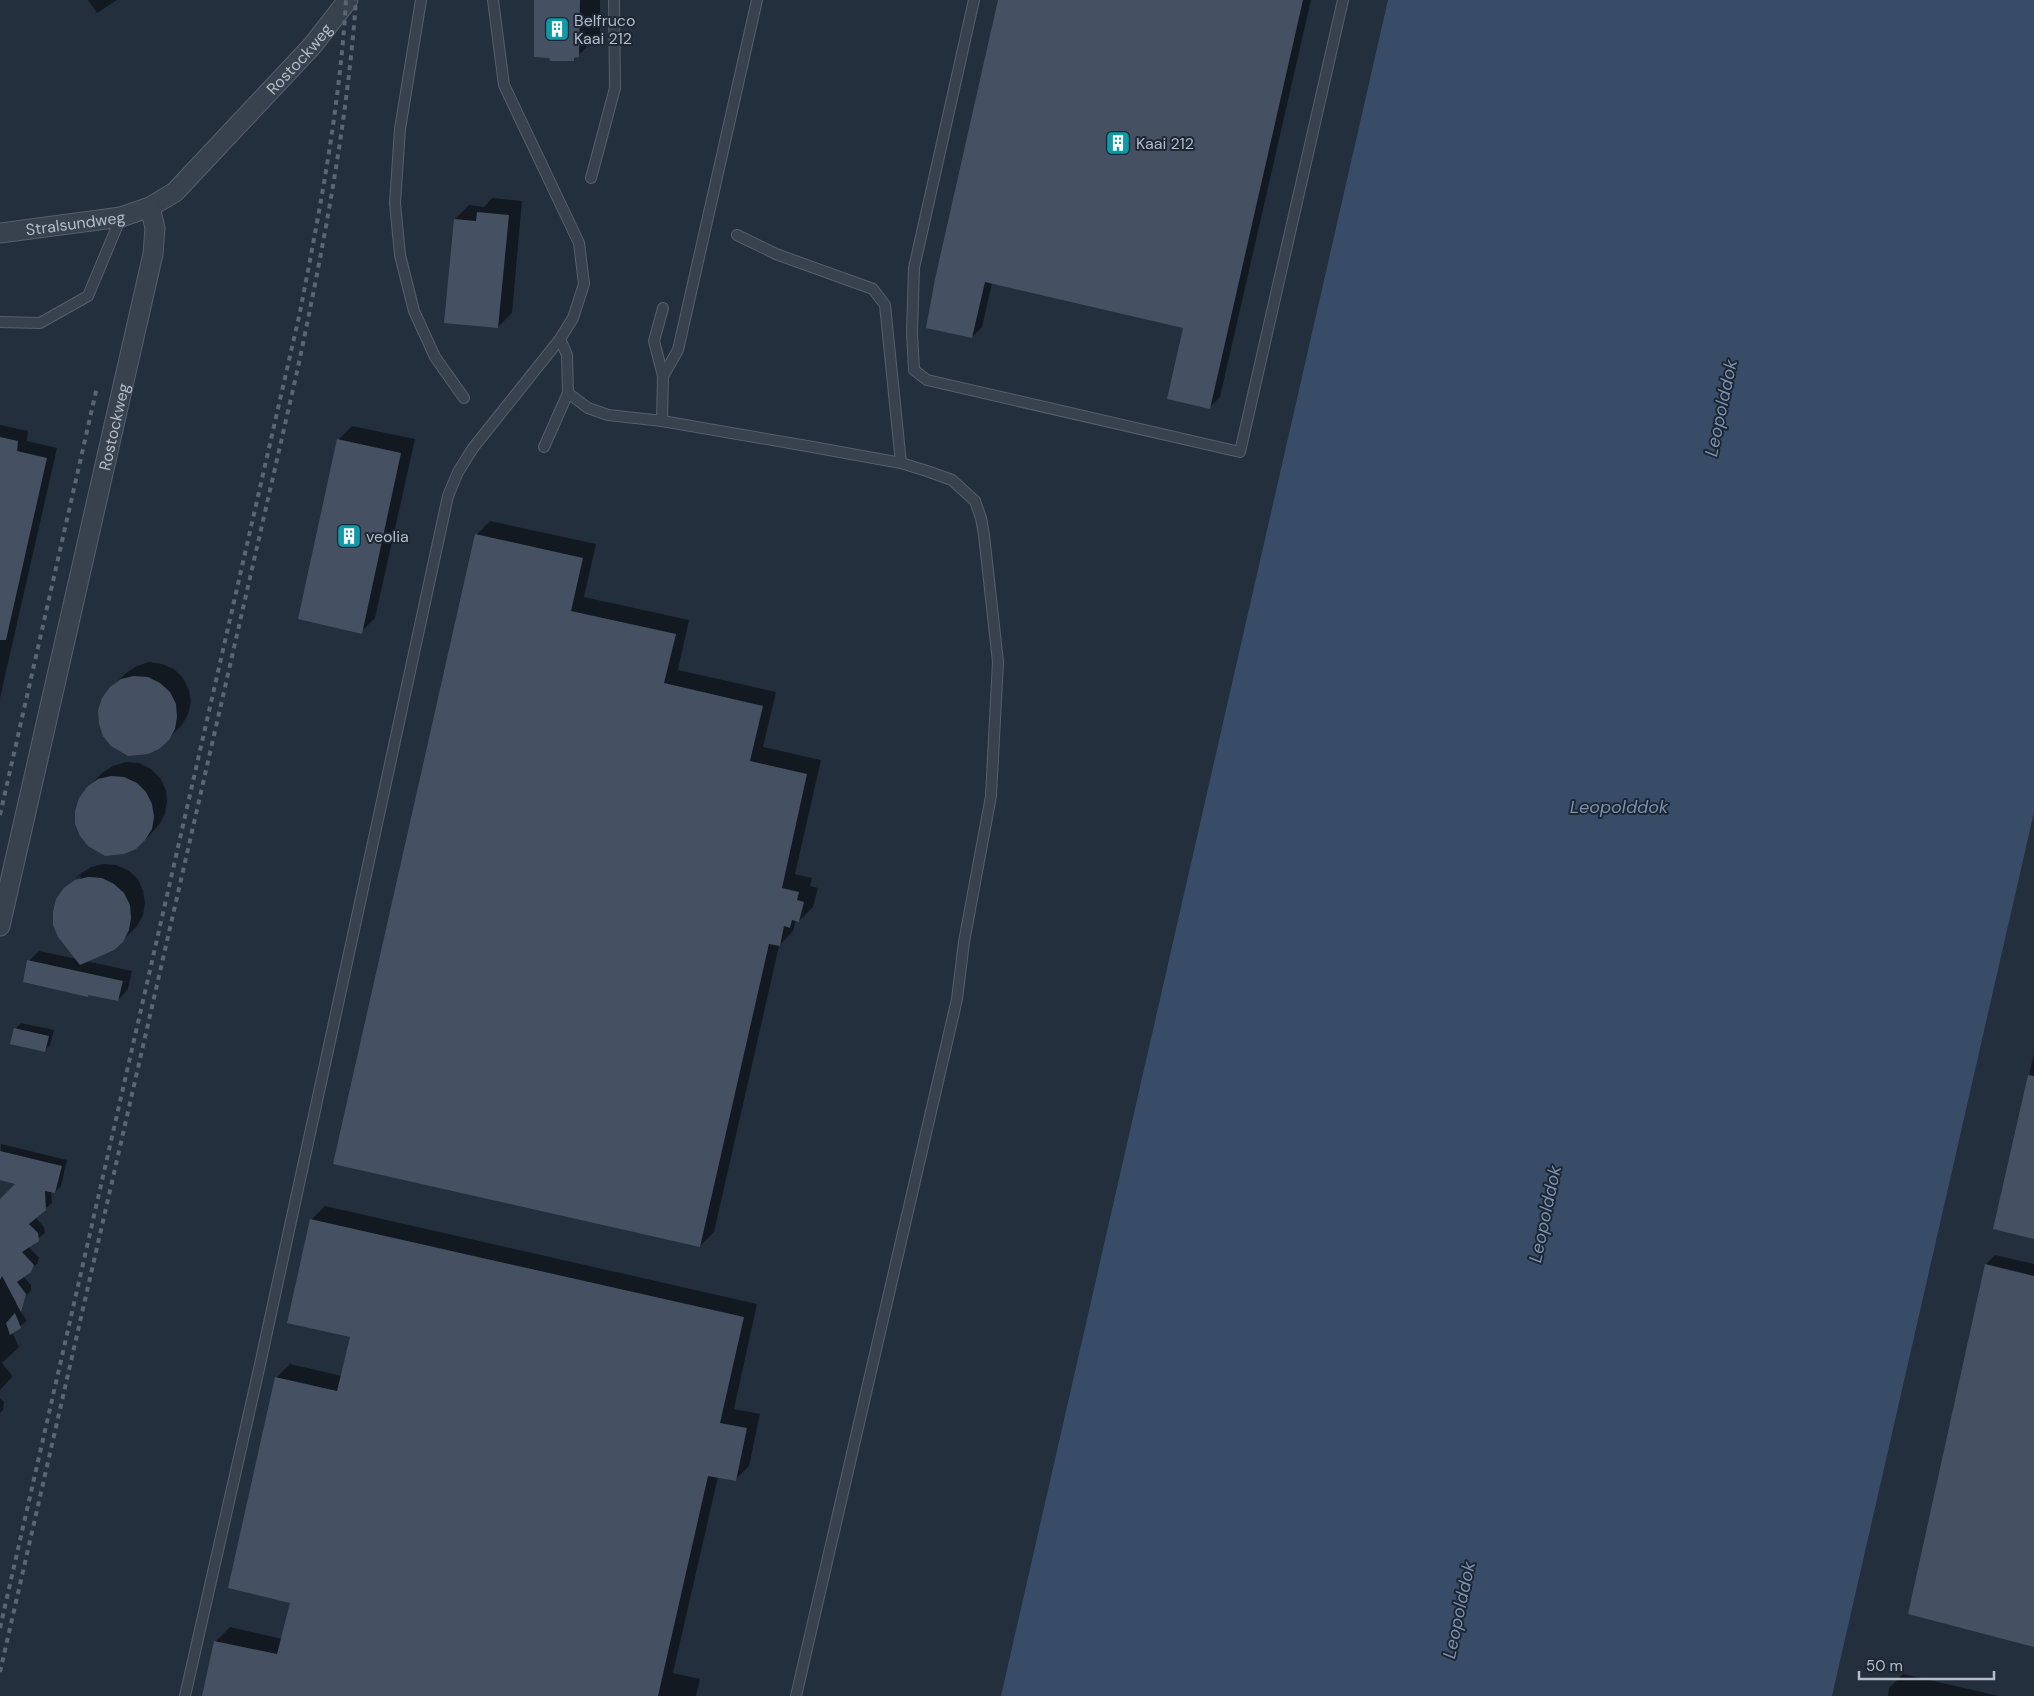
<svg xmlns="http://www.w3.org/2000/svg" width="2034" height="1696" font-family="'DM Sans',sans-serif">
<rect width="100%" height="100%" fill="#242f3e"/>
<polygon fill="#394c67" points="1388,0 2034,0 2034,812 1832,1696 1001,1696"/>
<g fill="#0007">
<polygon points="88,0 117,0 97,13"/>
<polygon points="536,0 600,0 600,35 573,60"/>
<polygon points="999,0 1311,0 1220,397 1210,407 1185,327 992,283 982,327 972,337"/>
<polygon points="492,198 522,201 512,313 498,327 455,219 469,205 484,207"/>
<polygon points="0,425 28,431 27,441 57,448 0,698"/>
<polygon points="352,426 415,439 375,618 361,632 338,440"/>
<polygon points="490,521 596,544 584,597 689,620 678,670 776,692 763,747 821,760 795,874 812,878 810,886 818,888 813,907 799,921 796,920 793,931 779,946 714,1232 700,1246 476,535"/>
<polygon points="149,662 162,664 174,669 183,678 189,690 191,702 188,714 182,725 168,739 111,688 126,673 137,666"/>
<polygon points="126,762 139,763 151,769 160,778 166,790 167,802 165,814 159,825 145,840 88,788 102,773 113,766"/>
<polygon points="103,864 116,865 128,870 138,879 143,891 145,903 143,915 137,926 122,941 86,961 132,971 128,989 118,1000 29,961 39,951 77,959 71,885 81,878 80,876 75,879 80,874 91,867"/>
<polygon points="21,1023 54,1030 50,1045 44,1051 15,1029"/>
<polygon points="2034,1053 2034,1238 1995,1228"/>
<polygon points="1,1144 67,1160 61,1186 55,1192 51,1191 52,1203 35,1217 44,1227 45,1233 28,1246 39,1258 37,1264 23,1276 31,1285 31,1291 16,1304 27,1321 12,1332 19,1347 2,1363 11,1374 12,1377 0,1390 0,1203 17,1183 0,1179"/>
<polygon points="325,1206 757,1304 734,1409 760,1414 749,1466 735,1480 718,1477 673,1673 700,1679 696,1696 203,1696 216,1641 230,1627 282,1639 292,1602 276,1378 290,1364 342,1376 352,1336 311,1220"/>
<polygon points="1995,1255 2034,1264 2034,1645 1986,1264"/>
<polygon points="0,1398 4,1402 3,1410 0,1413"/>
<polygon points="1903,1674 1999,1696 1888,1696 1889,1688"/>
</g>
<g fill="#455162">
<polygon points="534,0 580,0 579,57 574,58 574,61 550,61 549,58 534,57"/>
<polygon points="998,0 1303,0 1210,409 1167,399 1183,328 985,282 972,338 926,328 935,279"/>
<polygon points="477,212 509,215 498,328 444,323 454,219 476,221"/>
<polygon points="0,437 18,441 17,451 47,458 6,640 0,640"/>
<polygon points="337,439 401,453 362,634 298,619"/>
<polygon points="475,534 583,558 571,611 676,634 664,683 763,706 750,761 807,774 782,888 799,892 797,900 804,902 799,922 792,920 790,928 784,926 780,946 769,944 700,1247 333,1164"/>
<polygon points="134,676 148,677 160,683 170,692 176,704 177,717 175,729 169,740 159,749 148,754 128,756 111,746 103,736 99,724 98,710 102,698 110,687 121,679"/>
<polygon points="111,776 124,777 137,783 146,792 152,804 154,817 152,829 145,840 136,849 124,854 105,856 88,846 80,836 75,824 75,811 79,798 87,787 98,779"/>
<polygon points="88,877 102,878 114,884 124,893 130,905 131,918 129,930 123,942 114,950 80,965 58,937 53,925 53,912 56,899 64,888 75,880"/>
<polygon points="27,960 123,981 118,1001 88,995 88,997 23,982"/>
<polygon points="14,1028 49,1036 45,1052 10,1044"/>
<polygon points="2028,1075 2034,1076 2034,1239 1993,1229"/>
<polygon points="0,1151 62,1166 55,1193 45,1191 46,1210 29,1224 38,1233 39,1241 22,1252 34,1265 31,1272 17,1282 26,1294 21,1312 2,1276 0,1280 0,1199 15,1184 0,1180"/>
<polygon points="310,1219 744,1317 720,1423 747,1428 736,1481 708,1476 658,1696 202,1696 214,1641 277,1654 290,1603 228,1588 275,1377 337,1391 350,1337 287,1323"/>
<polygon points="1985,1264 2034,1276 2034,1647 1908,1614"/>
<polygon points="15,1313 21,1328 10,1335 6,1323"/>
</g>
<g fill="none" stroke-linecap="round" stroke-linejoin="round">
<defs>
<g id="lane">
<polyline points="421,0 400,129 395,203 400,255 414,311 435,357 464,398"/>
<polyline points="493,0 504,85 579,243 584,284 573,318 560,339 567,355 568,393 544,447"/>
<polyline points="974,0 914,268 912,333 914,370 927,380 1240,452 1343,0"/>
<polyline points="591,178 615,88 614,0"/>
<polyline points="737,235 776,254 873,289 885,305 901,463"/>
<polyline points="0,322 40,323 88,296 121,217"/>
<polyline points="663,376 678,350 757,0"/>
<polyline points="568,393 588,408 608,415 662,421 807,446 901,463 927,471 952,480 975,501 981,518 984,535 998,662 991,796 964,942 957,999 796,1696"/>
<polyline points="662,421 663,376 654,341 663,308"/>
<polyline points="185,1696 259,1369 448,496 458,472 473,448 560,339"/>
</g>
<g id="street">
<path id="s1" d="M0 233 121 217 150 207 175 192 312 46 348 0"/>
<path id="s2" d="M0 926 153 254 155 228 150 207"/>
</g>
</defs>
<use href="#lane" stroke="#565f6c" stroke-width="12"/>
<use href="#street" stroke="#565f6c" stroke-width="21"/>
<use href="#lane" stroke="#38414e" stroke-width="10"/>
<use href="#street" stroke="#38414e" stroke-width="19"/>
<g stroke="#5a6575" stroke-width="4" stroke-dasharray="5 5" stroke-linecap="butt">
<polyline points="0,815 97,387"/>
<path d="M0 1628 300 312C320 209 340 105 346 0"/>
<path d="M0 1672 297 372C323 249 347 125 356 0"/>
</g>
</g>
<defs>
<symbol id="building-square" viewBox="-11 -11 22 22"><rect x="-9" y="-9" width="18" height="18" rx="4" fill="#0f9aa8" stroke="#1d2633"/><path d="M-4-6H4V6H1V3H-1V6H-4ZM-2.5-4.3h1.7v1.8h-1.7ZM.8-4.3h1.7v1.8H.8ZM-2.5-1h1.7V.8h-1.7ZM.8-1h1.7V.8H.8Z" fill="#fff"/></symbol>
</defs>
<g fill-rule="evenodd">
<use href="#building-square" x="543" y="15" width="28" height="28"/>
<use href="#building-square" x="1104" y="129" width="28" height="28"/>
<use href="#building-square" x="335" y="522" width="28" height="28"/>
</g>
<g text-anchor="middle" stroke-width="4" stroke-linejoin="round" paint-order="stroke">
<g font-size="16" fill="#b4bcc9" stroke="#1d2633" text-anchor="start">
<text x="574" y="26">Belfruco<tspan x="574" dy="18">Kaai 212</tspan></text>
<text x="1136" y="149">Kaai 212</text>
<text x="366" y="542">veolia</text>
</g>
<g font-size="16" fill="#b4bcc9" stroke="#1d2633">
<text dy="6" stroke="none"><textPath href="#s1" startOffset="364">Rostockweg</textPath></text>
<text dy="6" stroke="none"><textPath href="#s1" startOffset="76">Stralsundweg</textPath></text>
<text dy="6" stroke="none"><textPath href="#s2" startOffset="512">Rostockweg</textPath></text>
</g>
<g font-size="18" font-style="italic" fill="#7c92b1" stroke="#1d2633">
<text transform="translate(1721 408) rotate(-78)" y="6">Leopolddok</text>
<text x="1619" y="813">Leopolddok</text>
<text transform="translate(1545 1214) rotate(-78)" y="6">Leopolddok</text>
<text transform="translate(1459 1610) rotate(-78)" y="6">Leopolddok</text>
</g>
</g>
<path d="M1859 1671v8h135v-8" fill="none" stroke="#b4bcc9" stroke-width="2.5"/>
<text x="1866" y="1671" font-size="15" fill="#b4bcc9" stroke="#1d2633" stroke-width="4" paint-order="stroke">50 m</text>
</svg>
